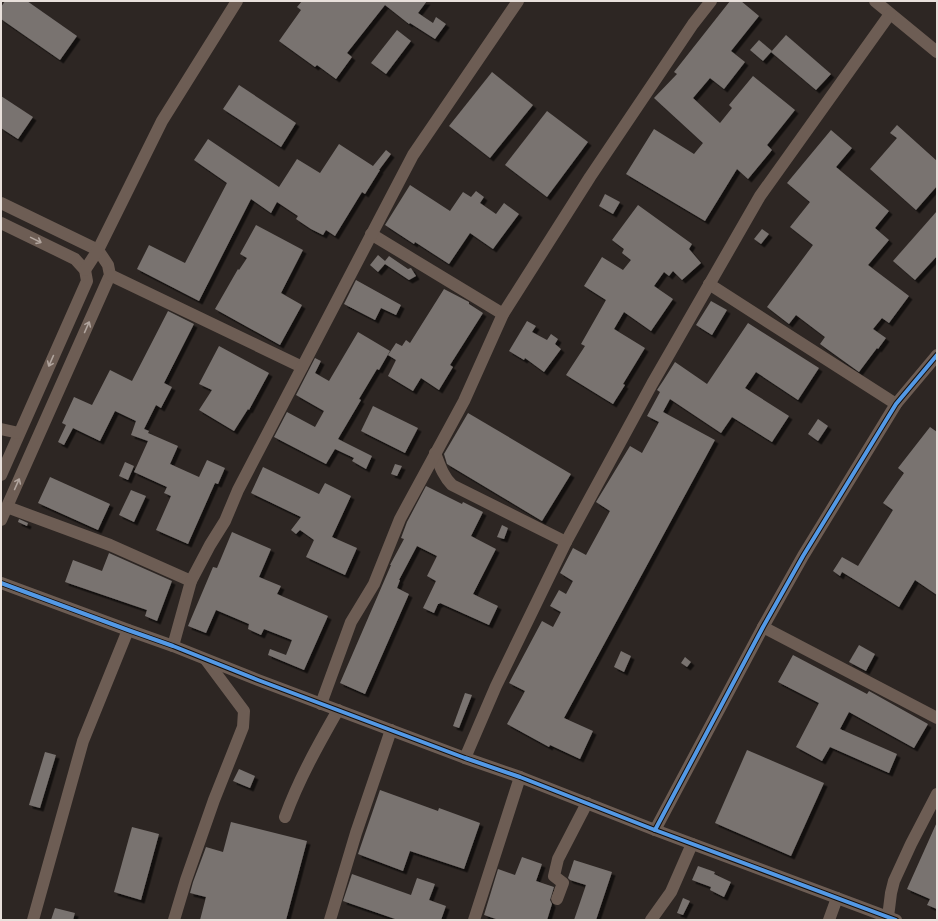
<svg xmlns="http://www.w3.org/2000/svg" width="938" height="921" font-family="'IBM Plex Sans',sans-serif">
<defs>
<filter id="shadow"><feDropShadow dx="3.5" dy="3.5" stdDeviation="0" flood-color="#0009"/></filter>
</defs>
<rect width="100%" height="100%" fill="#2d2623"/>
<g fill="#797370" filter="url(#shadow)">
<polygon points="5,1 27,1 77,36 60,60 1,19 1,7"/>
<polygon points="302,1 427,1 418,13 433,23 436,17 446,24 435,39 410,23 409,24 385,5 347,53 352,57 336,79 317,65 315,67 279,41 301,10 297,7"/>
<polygon points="730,1 741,1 759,16 731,51 745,62 724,89 710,78 693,98 720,123 732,108 729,105 753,76 795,110 767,145 772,150 748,179 737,169 705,221 626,174 654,129 694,154 703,143 654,98 677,74 674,72"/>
<polygon points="397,30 411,41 386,74 371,63"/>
<polygon points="786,35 831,74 816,90 771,52"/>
<polygon points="759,40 772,51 763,61 750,50"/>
<polygon points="492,72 533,105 490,158 449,126"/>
<polygon points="239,85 296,123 281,147 223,109"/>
<polygon points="1,96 33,117 18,139 1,128"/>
<polygon points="547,111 588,142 547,197 505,165"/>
<polygon points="897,125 937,161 937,186 916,210 870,169 897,138 890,133"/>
<polygon points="831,130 852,148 836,167 889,211 875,228 889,240 868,265 909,296 889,323 882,318 873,329 886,338 878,349 877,348 859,372 820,344 825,337 796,315 789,324 767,307 813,245 790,227 810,202 787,183"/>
<polygon points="208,139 279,187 297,159 320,173 339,144 373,166 386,150 391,154 379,170 380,170 365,194 362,192 335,236 326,230 323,235 311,229 296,219 298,216 277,202 271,213 251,199 199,301 137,269 149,245 185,263 227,183 194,160"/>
<polygon points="410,185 450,211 463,192 471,197 476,191 484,197 480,203 496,214 504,203 519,214 493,249 470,233 449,264 415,242 414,244 385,225"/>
<polygon points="605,194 620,202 613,214 599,206"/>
<polygon points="638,205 692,244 689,249 701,263 682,280 673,271 669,276 664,272 654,286 673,299 651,331 624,312 614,329 645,348 623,384 625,385 613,404 566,375 585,346 581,344 606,300 584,286 602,257 623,270 631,260 622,253 624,249 612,240"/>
<polygon points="937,211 937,256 915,280 893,261"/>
<polygon points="256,225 303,250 281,293 302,305 280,345 215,309 238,269 239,270 247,258 240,254"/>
<polygon points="762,229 769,234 761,244 754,239"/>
<polygon points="378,255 385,261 389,256 408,269 411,268 416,276 409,280 385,264 378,272 370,265"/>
<polygon points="356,280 401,305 396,315 381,308 375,320 344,304"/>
<polygon points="444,289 469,302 469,304 483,313 450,365 453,367 439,390 421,378 413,391 388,376 396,360 388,355 396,343 402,346 406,340 410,343"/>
<polygon points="711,301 727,310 712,335 696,325"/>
<polygon points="168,311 194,324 164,383 172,387 161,408 156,405 144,429 149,431 148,433 178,446 170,464 199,477 207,460 225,468 218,484 215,483 188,544 156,530 171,496 164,493 167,487 134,472 148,441 131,435 136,421 115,411 100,441 73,428 64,445 58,442 66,425 62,423 74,397 92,405 110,370 132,381"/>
<polygon points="527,321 536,326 532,332 547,340 551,334 558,339 555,344 561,349 544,372 525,358 524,360 509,351"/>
<polygon points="748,323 819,368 798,400 756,372 745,388 789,416 772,442 732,417 721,433 670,399 663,412 715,440 564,718 593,731 580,759 550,745 549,747 507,724 525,691 509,683 542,621 553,627 561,612 550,606 559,590 566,594 573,581 560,573 573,548 586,555 610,511 596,502 630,446 642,453 659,422 647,416 660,392 657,390 663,381 675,362 707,384"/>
<polygon points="358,332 390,351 379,370 377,369 359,399 361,400 338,439 372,456 366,469 352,461 354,458 335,449 326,464 274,437 287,412 315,427 324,411 296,395 315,358 321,361 315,373 329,381"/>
<polygon points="219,346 269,373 249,410 248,409 234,431 199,410 212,390 199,384"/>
<polygon points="373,406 418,428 405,453 361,431"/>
<polygon points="468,413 571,474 542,521 447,464 444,454"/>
<polygon points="818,419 828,426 818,441 808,434"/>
<polygon points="930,427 937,432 937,595 915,580 899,607 842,572 840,576 833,571 842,557 858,566 893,510 883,503 904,473 898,468"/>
<polygon points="125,462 134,466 128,480 119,476"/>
<polygon points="395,464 402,466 397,476 391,474"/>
<polygon points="263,467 319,494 325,483 351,496 332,537 357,548 345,575 306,557 314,540 300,530 296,534 291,530 301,517 251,493"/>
<polygon points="50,477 110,504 98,530 38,503"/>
<polygon points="426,486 462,504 463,502 483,512 471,536 496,549 473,594 498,606 489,625 440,603 439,604 438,604 434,613 423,608 436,581 427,576 437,556 417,546 399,580 400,580 397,588 409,594 365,694 340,683 391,565 390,565 404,539 401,538 407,522"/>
<polygon points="131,490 146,496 134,522 119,515"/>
<polygon points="19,519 28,523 27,526 18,522"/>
<polygon points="502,525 508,528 504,539 497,537"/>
<polygon points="232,532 271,549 259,577 281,586 277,594 328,616 304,670 268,655 270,649 286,655 292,640 264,629 261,635 248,629 249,624 216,610 206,633 188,626 213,567 217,568"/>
<polygon points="109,553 172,581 157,621 145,616 147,610 65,582 73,560 102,571"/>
<polygon points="859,645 875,654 866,671 849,662"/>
<polygon points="621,651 631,656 624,672 614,667"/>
<polygon points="793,655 867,694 869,691 928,724 914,748 849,712 840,729 897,754 889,773 830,747 822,761 796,747 819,703 778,682"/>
<polygon points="685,657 691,662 687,667 681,663"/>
<polygon points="465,693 472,695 459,728 453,726"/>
<polygon points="747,750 824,783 791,856 715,823"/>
<polygon points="45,752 56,755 40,808 29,805"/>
<polygon points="239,769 255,776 250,788 233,781"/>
<polygon points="380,790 438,811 439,808 480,823 464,869 410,851 403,871 358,854"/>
<polygon points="231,822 307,841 286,920 200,920 206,897 190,893 193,882 206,847 223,852"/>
<polygon points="937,822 937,909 927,905 930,899 907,889"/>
<polygon points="132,827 159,834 141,900 114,892"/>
<polygon points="522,857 542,864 536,881 554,887 550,900 552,904 547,920 499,920 484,915 498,869 515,875"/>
<polygon points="574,860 612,872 596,920 574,920 586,885 570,880 568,878"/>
<polygon points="698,866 715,872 714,874 731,882 724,897 710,890 711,887 692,880"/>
<polygon points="352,874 411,895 417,878 435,884 429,900 446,906 441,920 398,920 343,901"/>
<polygon points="683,898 690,901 683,915 677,913"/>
<polygon points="55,908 75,913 73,920 51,920"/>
</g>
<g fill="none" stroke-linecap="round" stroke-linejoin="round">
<g stroke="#6d5d54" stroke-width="12">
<polyline points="875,1 937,52"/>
<polyline points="1,203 98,250 108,265 110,275 1,520"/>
<polyline points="1,223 75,259 85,270 87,281 1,475"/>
<polyline points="371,234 503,314"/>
<polyline points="85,270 98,250 162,121 237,1"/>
<polyline points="110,275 302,367"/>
<polyline points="709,284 896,404"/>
<polyline points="1,429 19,433"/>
<path d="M435 453C440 466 443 476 452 485L566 542"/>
<polyline points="7,507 110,545 191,581"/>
<polyline points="1,583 128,630 173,646 258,680 465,758 520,777 655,830 896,920"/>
<polyline points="763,627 937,718"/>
<polyline points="173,646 191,581 210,545 225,521 238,490 413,155 518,1"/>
<polyline points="321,704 351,622 374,584 400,519 464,401 503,314 590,177 693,24 711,1"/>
<polyline points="465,758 496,686 566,542 652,384 760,196 890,14"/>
<path d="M285 817C299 779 318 745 338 710"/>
<polyline points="655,830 763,627 803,556 896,404 937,355"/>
<polyline points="557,899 563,883 554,876 558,859 587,803"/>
<polyline points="888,917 891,893 894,881 911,844 937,794"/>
<polyline points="33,920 83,741 128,630"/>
<polyline points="174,920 186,880 214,800 243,727 244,711 206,660"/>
<polyline points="330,920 356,833 391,730"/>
<polyline points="474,920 520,777"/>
<polyline points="651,920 671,892 692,844"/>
<polyline points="829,920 837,898"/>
</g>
<defs>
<g id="cycleway">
<polyline points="1,583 128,630 173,646 258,680 465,758 520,777 655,830 896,920"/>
<polyline points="655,830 763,627 803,556 896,404 937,355"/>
</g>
</defs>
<use href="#cycleway" stroke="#15100d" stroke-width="6"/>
<use href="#cycleway" stroke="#5399e6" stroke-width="4"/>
</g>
<defs><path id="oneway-shaft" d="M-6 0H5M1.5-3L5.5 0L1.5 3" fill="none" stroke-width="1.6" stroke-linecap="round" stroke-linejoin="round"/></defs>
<g stroke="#b1a59e">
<use href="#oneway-shaft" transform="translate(36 240) rotate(26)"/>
<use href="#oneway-shaft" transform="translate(87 327) rotate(-66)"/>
<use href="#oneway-shaft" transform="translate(51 361) rotate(114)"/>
<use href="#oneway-shaft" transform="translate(17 484) rotate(-66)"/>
</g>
<rect width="938" height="921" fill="none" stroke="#e8e0db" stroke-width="4"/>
</svg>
